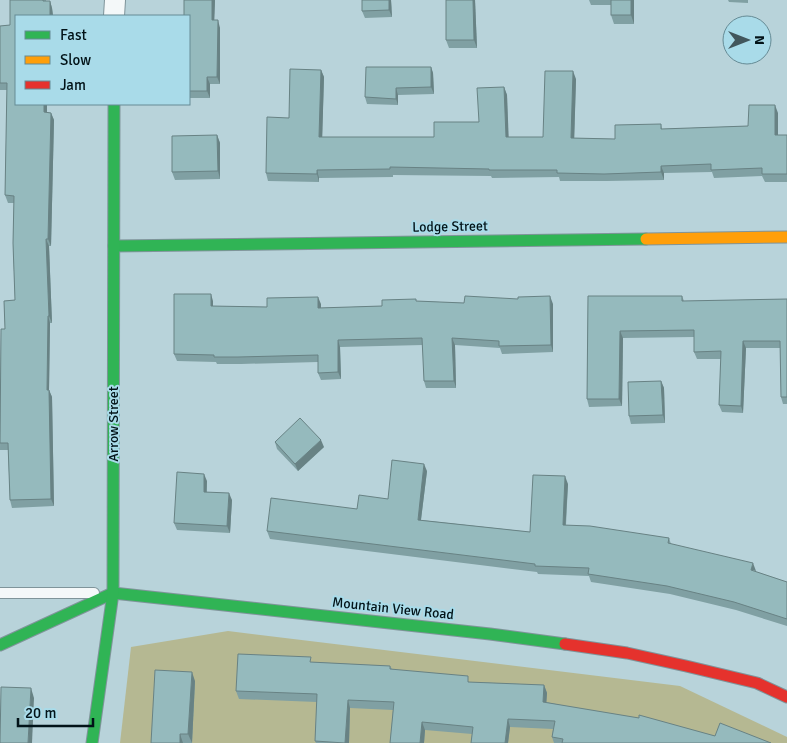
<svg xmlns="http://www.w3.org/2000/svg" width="787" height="743" font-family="Signika,sans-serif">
<rect width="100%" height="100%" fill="#b8d3da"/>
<polygon fill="#b5b892" points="228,631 680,686 787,737 787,743 120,743 131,647"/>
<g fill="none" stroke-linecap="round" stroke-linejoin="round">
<defs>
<polyline id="lane" points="0,593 94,593"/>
<polyline id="street" points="114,16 115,0"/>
<g id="fast">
<polyline points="114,246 646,239"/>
<polyline points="0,645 113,593 490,634 565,644"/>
<polyline points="92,743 113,593 114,104"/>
</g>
<polyline id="slow" points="646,239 787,237"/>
<polyline id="jam" points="565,644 627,653 686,666 757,683 787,697"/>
</defs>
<use href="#lane" stroke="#7f949a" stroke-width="12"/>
<use href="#street" stroke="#7f949a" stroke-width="22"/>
<use href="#fast" stroke="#7f949a" stroke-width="13"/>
<use href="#slow" stroke="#7f949a" stroke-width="13"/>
<use href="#jam" stroke="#7f949a" stroke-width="13"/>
<use href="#lane" stroke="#f4f8f9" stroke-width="10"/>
<use href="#street" stroke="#f4f8f9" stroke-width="20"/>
<use href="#fast" stroke="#30b455" stroke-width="11"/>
<use href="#slow" stroke="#ff9f0a" stroke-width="11"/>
<use href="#jam" stroke="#e5322d" stroke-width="11"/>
</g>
<g fill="#80a0a3">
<polygon points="10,0 46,0 46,1 50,1 52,8 53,16 16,16 16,104 47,104 47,112 51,113 54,120 51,246 49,246 52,323 50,323 49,390 52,397 54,506 12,508 10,500 8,450 0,450 1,329 5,329 4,301 15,300 13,243 14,203 8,203 5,195 7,90 0,90 0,26 10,25"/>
<polygon points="215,0 214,20 220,28 220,84 210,84 210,98 189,98 189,16"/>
<polygon points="391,0 392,17 365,18 362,11"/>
<polygon points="475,0 477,48 449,48 446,40"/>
<polygon points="589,0 634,0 634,24 614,24 611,15 611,5 591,5"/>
<polygon points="728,0 748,0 748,3 729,2"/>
<polygon points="431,67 433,73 434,94 398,95 398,105 367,104 365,97"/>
<polygon points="321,70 324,77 322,137 434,137 479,122 504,87 507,95 508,137 543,137 576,79 574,138 615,139 661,124 662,129 748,126 778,113 778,135 787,135 787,182 765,182 762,176 714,178 712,172 664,173 664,180 607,181 560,181 559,177 492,178 491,176 393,175 393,177 319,178 319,182 268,181 266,173 289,118"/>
<polygon points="217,135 220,143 220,179 175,180 172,172"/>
<polygon points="588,296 682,296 684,301 787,299 787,404 783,404 781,397 780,348 746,348 743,413 722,412 719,405 721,359 697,359 694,352 694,337 623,338 622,406 589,407 587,399"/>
<polygon points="416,299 416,301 464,303 553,304 553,352 502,354 500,348 455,345 456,388 426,388 424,381 423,345 340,347 341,379 321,380 318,373 318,362 241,364 217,364 216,362 177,361 174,354 213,301 213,306 267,307 321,304 321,308 382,306"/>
<polygon points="661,381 664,388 665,423 631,424 629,416"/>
<polygon points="275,442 324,447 298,471 277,449"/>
<polygon points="427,471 421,520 530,532 568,484 566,525 669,538 671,544 787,582 787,626 736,610 670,594 591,582 589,576 538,574 537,572 270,539 267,531 357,509 388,499"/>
<polygon points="207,481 207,492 232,500 230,533 177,530 174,523"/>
<polygon points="312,662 390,666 392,669 470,682 544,685 547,693 546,702 715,736 771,743 554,743 552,737 553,729 510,727 508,743 471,743 472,734 425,730 424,743 390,743 393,710 350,708 349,743 316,743 315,741 317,702 239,699 236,691"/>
<polygon points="195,681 192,743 151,743"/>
</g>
<g fill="#688284">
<polygon points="212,0 215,0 214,28 212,20"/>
<polygon points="389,0 391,0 392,17 389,10"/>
<polygon points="473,0 475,0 477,48 474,40"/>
<polygon points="631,0 634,0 634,24 631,15"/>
<polygon points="50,1 52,8 53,16 50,16"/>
<polygon points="218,20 220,28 220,84 217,77"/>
<polygon points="431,67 433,73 434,94 431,87"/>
<polygon points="321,70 324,77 322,145 319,137"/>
<polygon points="573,71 576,79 574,146 571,138"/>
<polygon points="207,77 210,84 210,98 207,91"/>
<polygon points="504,87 507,95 509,145 506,137"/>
<polygon points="396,88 398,95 398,105 396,99"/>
<polygon points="44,104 47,104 47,120 44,112"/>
<polygon points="775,105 778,113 778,143 775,135"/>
<polygon points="51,113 54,120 51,246 48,239"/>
<polygon points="217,135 220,143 220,179 218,171"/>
<polygon points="661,166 664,173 664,180 661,172"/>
<polygon points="317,170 319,178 319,182 317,174"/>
<polygon points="46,239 49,246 52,323 49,316"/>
<polygon points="211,294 213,301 213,313 211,306"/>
<polygon points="550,296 553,304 553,352 551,345"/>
<polygon points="318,297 321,304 321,315 318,308"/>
<polygon points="48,316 50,323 49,390 52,397 54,506 51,499 47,390"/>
<polygon points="620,331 623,338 622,406 619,399"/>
<polygon points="452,338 455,345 456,388 454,381"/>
<polygon points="338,340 340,347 341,379 338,372"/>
<polygon points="743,341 746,348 743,413 741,406"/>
<polygon points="661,381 664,388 665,423 663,415"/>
<polygon points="321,440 324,447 298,471 295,464"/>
<polygon points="424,464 427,471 420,527 418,520"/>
<polygon points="204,474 207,481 206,499 204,492"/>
<polygon points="565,476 568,484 565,533 563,525"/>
<polygon points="229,493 232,500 230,533 227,526"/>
<polygon points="753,563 756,571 751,570"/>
<polygon points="192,672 195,681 192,743 188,734"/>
<polygon points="544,685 547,693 546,710 543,702"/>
<polygon points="31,688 34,698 32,743 28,743"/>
<polygon points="348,700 350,708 349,743 345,743"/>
<polygon points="508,719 510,727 508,743 505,743"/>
<polygon points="422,722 425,730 424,743 420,743"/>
<polygon points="180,734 183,743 180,743"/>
</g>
<g fill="#95babd" stroke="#688284">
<polygon points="10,0 43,0 43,1 50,1 50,16 16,16 16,104 44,104 44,112 51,113 48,239 46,239 49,316 48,316 47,390 49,390 51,499 10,500 8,443 0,443 1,329 5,329 4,301 15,300 13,243 14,196 5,195 7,83 0,83 0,26 10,25"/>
<polygon points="184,0 212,0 212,20 218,20 217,77 207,77 207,91 189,91 189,16 184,16"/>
<polygon points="362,0 389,0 389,10 362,11"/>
<polygon points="446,0 473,0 474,40 446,40"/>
<rect x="611" y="0" width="20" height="15"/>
<polygon points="366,67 431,67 431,87 396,88 396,99 365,97"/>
<polygon points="290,69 321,70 319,137 434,137 434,122 479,122 477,88 504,87 506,137 543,137 545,71 573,71 571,138 615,139 615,125 661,124 661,129 748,126 749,105 775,105 775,135 787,135 787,174 762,174 762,168 711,170 711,164 661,166 661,172 604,174 557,173 557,170 489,170 489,169 390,167 390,169 317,170 317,174 266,173 267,117 289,118"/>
<polygon points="217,135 218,171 172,172 172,136"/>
<polygon points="174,294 211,294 211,306 267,307 267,298 318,297 318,308 382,306 382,300 416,299 416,301 464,303 465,296 518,299 518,297 550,296 551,345 499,346 499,341 452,338 454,381 424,381 422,338 338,340 338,372 318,373 318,355 238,357 214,357 214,355 174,354"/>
<polygon points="588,296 682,296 682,301 787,299 787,397 781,397 780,341 743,341 741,406 719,405 721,351 694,352 694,330 620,331 619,399 587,399"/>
<polygon points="661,381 663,415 629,416 628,382"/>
<polygon points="300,418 321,440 295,464 275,442"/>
<polygon points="392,460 424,464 418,520 530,532 533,475 565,476 563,525 590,526 669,538 668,543 753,563 751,570 787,582 787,619 734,602 667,586 588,574 589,568 535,566 535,564 267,531 271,498 357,509 359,495 388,499"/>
<polygon points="177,472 204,474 204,492 229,493 227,526 174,523"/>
<polygon points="238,654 311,657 310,662 390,666 390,669 468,676 468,682 544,685 543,702 639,718 639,715 715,736 720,723 771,743 562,743 563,739 552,737 555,721 508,719 505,743 471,743 473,727 422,722 420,743 390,743 394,702 348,700 345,743 315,741 317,694 236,691"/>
<polygon points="155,670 192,672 188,734 180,734 180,743 151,743"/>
<polygon points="1,687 31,688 28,743 0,743"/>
</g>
<g text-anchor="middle" stroke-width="4" stroke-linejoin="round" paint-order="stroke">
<g font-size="14" fill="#021318" stroke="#a9dbe9">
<text transform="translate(450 226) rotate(-1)" y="5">Lodge Street</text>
<text transform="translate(113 424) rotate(-90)" y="5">Arrow Street</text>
<text transform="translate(393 608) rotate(6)" y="5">Mountain View Road</text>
</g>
</g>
<rect x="15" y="15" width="175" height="90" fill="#a9dbe9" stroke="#668b95"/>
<rect x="25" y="31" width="25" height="8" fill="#30b455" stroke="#668b95"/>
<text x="60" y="40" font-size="15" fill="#021318">Fast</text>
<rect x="25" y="56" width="25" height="8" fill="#ff9f0a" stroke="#668b95"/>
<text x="60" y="65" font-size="15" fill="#021318">Slow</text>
<rect x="25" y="81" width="25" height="8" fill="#e5322d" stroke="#668b95"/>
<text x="60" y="90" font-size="15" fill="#021318">Jam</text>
<g transform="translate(747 40) rotate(90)"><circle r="24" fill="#a9dbe9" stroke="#668b95"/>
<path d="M0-4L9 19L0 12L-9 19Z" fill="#42565c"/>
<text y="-8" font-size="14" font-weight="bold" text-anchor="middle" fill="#021318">N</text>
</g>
<path d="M18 718v8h75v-8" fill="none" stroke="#021318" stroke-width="2.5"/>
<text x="25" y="718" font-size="15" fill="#021318" stroke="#a9dbe9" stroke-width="4" paint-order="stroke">20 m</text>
</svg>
